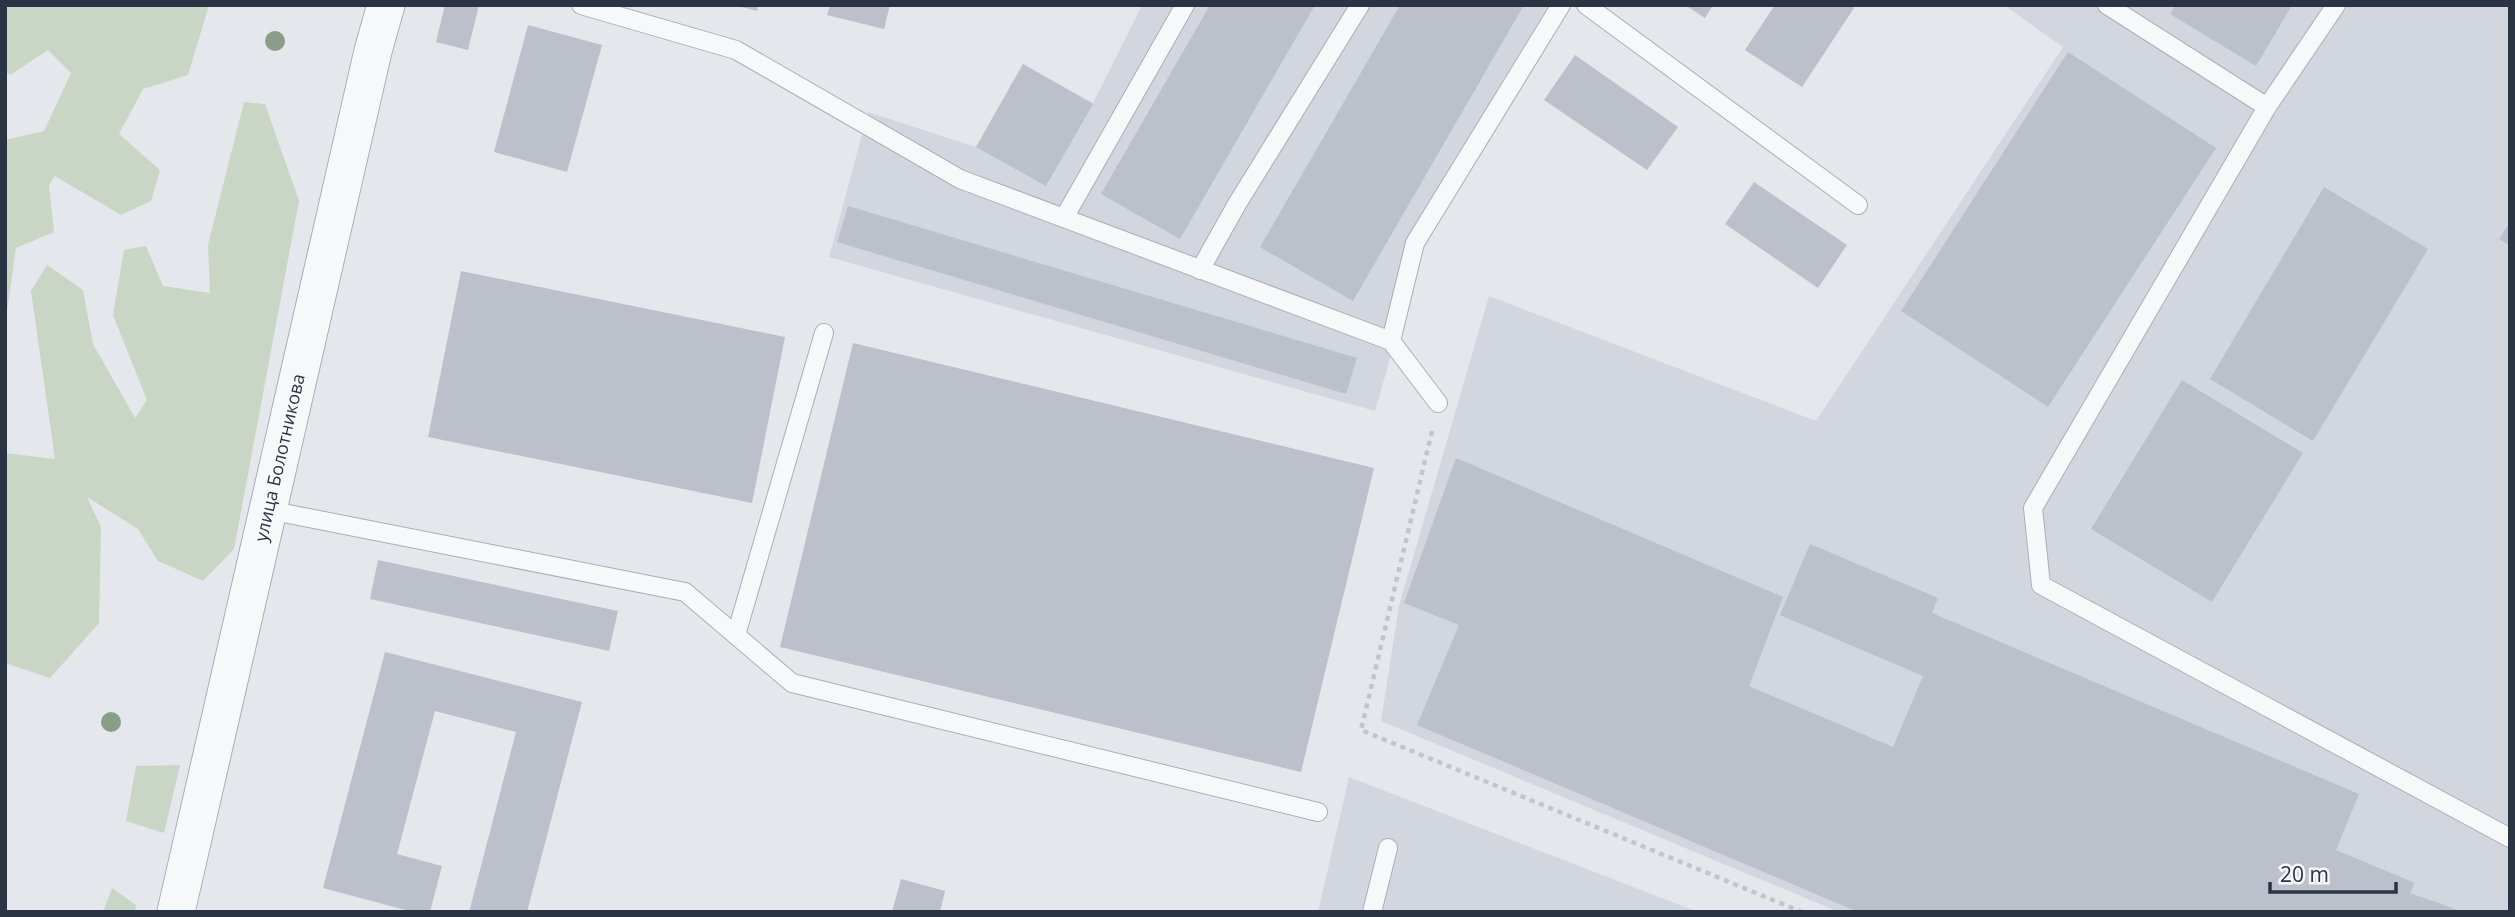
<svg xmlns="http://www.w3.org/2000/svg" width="2515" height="917" font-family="'Open Sans',sans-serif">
<rect width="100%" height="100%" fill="#e4e7ec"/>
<g fill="#d2d6de">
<polygon points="1142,5 1570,5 1420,254 1375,411 829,257 868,112 976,147 1023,64 1093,103"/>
<polygon points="2004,5 2510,5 2510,912 1839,912 1381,721 1399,606 1489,296 1816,421 2063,47"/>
<polygon points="1349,777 1698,912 1318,912"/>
</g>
<g fill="#c9d6c5">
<polygon points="16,5 209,5 188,75 143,89 119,134 160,170 151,201 121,215 55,176 49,185 54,232 16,248 5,325 5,140 44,131 71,73 48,50 10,75 5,72 5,9"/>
<polygon points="244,102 265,104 299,201 234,549 203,581 158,561 138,529 87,497 101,527 99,623 50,678 5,663 5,453 55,459 31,291 47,265 83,290 93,344 135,418 147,400 113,315 124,250 146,246 163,286 210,293 208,245"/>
<polygon points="180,765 164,833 126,821 136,766"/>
<polygon points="112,888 136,905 135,912 103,912"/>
</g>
<g fill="#bbc0ca">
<polygon points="445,5 479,5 468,50 436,42"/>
<polygon points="734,5 758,5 757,11"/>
<polygon points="830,5 890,5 884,29 827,15"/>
<polygon points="1210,5 1315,5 1180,239 1101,194"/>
<polygon points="1400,5 1524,5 1353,301 1260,247"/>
<polygon points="1685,5 1713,5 1705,18"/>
<polygon points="1775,5 1850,5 1854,8 1802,87 1745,50"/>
<polygon points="2176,5 2292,5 2256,66 2170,14"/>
<polygon points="528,25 602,45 567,172 494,152"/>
<polygon points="2068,52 2216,148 2048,407 1901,311"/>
<polygon points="1575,55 1678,127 1647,170 1544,100"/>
<polygon points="1023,64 1093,104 1046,186 976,147"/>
<polygon points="1754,182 1847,245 1818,288 1725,224"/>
<polygon points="2324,187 2428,249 2313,441 2210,379"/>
<polygon points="848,206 1357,358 1346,394 837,242"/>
<polygon points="2510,222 2510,246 2499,239"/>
<polygon points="461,271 785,337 752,503 428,437"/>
<polygon points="853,343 1374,468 1301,772 780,647"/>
<polygon points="2182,380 2303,453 2212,602 2091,529"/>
<polygon points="1456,458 1783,597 1749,686 1893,747 1923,676 1780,615 1810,544 1938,598 1932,613 2359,794 2336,850 2415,883 2410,893 2464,912 1858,912 1417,725 1459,625 1404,603"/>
<polygon points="378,560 618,611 609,651 370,599"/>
<polygon points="385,652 582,702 527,912 469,912 516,732 435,711 397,854 442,866 430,912 413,912 323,888"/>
<polygon points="901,879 945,891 940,912 892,912"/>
</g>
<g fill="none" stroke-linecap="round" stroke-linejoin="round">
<defs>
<g id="service">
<polyline points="581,5 736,50 960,179 1391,341 1438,403"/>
<polyline points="1586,5 1858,205"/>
<polyline points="2107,5 2267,107 2033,508 2041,585 2510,838"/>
<polyline points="2267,107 2336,5"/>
<polyline points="1064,218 1185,5"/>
<polyline points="1200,270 1237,204 1360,5"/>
<polyline points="1391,341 1415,243 1561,5"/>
<polyline points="268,510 685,592 792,683 1318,812"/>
<polyline points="736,635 824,333"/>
<polyline points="1372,912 1388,848"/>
</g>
<g id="minor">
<path id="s1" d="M176 912 373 51 386 5"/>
</g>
</defs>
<use href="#service" stroke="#a9aeb7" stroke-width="20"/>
<use href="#minor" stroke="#a9aeb7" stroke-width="39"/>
<polyline stroke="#c2c5cb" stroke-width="4.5" stroke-dasharray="5 5" stroke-linecap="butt" points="1432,431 1361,730 1802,912"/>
<use href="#service" stroke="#f7f8fa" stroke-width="18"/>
<use href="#minor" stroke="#f7f8fa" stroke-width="37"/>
</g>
<g fill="#899d89">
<circle cx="275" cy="41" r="10"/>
<circle cx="111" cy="722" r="10"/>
</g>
<g text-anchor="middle" stroke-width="5" stroke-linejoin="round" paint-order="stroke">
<g font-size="18" fill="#2b3445" stroke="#f4f6f9">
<text dy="6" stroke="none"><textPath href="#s1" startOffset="466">улица Болотникова</textPath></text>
</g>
</g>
<rect width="2515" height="917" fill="none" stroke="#2b3445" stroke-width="14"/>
<path d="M2270 882v10h126v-10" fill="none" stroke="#2b3445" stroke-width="3.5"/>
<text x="2280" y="882" font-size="21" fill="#2b3445" stroke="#f4f6f9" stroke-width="5" paint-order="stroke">20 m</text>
</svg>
